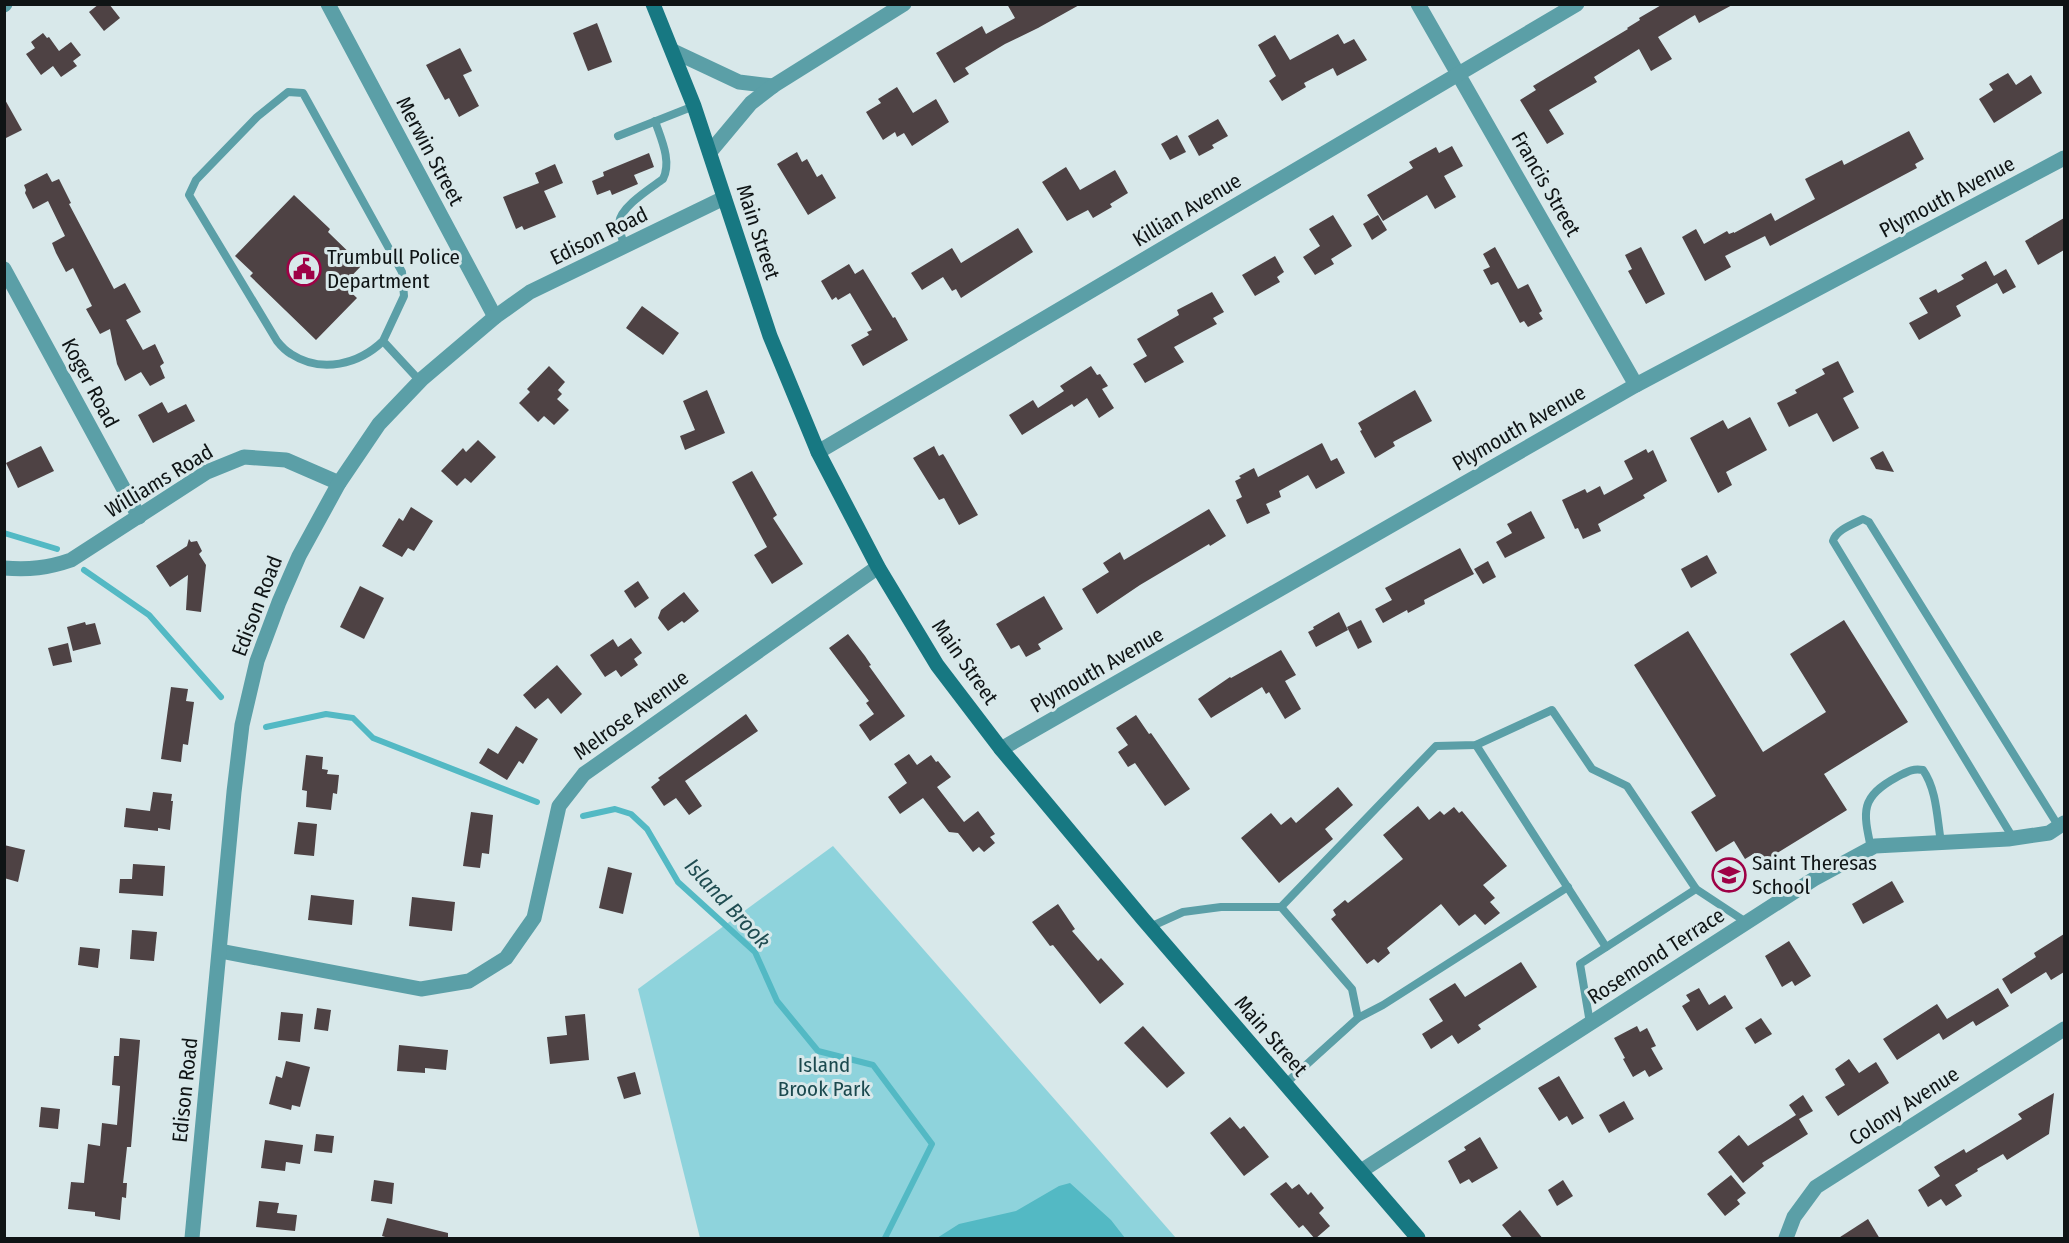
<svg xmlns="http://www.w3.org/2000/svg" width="2069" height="1243" font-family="'Fira Sans Condensed',sans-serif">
<rect width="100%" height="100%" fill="#d8e8ea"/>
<polygon fill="#8ed3dc" points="833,846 1176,1238 700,1238 638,989"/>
<polygon fill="#53b9c4" points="1070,1183 1111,1220 1125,1238 937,1238 959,1224 1016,1211 1059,1186"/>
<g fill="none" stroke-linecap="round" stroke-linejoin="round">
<g stroke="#53b9c4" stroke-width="6">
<polyline points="4,533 57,549"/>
<polyline points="84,570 149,615 221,697"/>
<polyline points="266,727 326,714 353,718 373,738 537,802"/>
<polyline points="583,816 615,809 631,814 647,829 678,882 755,952 777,1001 818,1051 873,1065 932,1144 885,1238"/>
</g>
</g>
<g fill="#4e4244">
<polygon points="99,4 109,4 120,18 104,31 89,12"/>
<polygon points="1007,4 1081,4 1038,28 1005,44 965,68 969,74 954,83 936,53 982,26 986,34 1015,18"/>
<polygon points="1663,4 1734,4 1699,23 1695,15 1658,37 1672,59 1651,71 1639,49 1594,77 1597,82 1549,110 1564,134 1547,144 1520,100 1536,90 1533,86 1628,29 1627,28 1640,20 1639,18"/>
<polygon points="597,23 612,62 588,71 573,33"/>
<polygon points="43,33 47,38 49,37 59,51 71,42 81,55 73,61 77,66 61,77 53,66 41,75 26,54 35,48 31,42"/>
<polygon points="1338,34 1344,44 1354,39 1367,60 1337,76 1333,68 1304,83 1306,87 1282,101 1269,81 1276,76 1258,45 1275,35 1290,60"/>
<polygon points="460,48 472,71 463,75 479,106 459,117 449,98 445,100 426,65"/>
<polygon points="2008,73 2016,85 2031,75 2042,93 1994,123 1979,99 1993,90 1989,84"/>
<polygon points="897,87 913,113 936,99 949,122 912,146 904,133 897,137 895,132 883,140 866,112 881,103 878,99"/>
<polygon points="4,98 22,130 4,139"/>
<polygon points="1218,119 1228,136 1212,145 1214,148 1199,156 1188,136"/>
<polygon points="1909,131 1924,159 1915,164 1917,168 1770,246 1765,236 1725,256 1731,267 1705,281 1682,237 1696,229 1704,244 1727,231 1729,234 1734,232 1734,233 1771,213 1775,221 1815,199 1805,179 1842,160 1844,165"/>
<polygon points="1177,135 1186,152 1170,160 1161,144"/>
<polygon points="1452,146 1463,166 1444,176 1456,197 1435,209 1427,195 1383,221 1367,195 1413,168 1409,162 1436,147 1439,153"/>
<polygon points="797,152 802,162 807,159 817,177 822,174 836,198 808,215 777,164"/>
<polygon points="649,153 654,167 634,175 638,184 612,195 610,190 597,195 592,181 604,176 603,172"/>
<polygon points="555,164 563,183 544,191 556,217 524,230 522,226 516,229 503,197 539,183 535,173"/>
<polygon points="1066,167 1080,190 1115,170 1128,193 1110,204 1112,207 1093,218 1088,210 1067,221 1042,182"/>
<polygon points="47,173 52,182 59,179 71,203 69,204 114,289 125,283 141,312 126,320 143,350 155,344 164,363 160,366 165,378 150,386 141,372 125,381 117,364 110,329 100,334 86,309 92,306 73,268 66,272 56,253 52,243 65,236 48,201 33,209 25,193 26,190 24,185"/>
<polygon points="294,195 330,229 328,232 362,265 343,285 357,298 316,340 250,276 253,273 235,256"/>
<polygon points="1333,215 1352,246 1331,259 1334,264 1315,275 1303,257 1320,246 1309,229"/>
<polygon points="1378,215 1387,230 1372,240 1363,224"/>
<polygon points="2064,218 2064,250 2038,265 2025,241"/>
<polygon points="1018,228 1033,252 961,298 956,289 952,291 943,277 922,290 911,273 952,248 961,263"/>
<polygon points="1495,247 1518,289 1528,284 1542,311 1539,313 1543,319 1528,327 1524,321 1520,323 1498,282 1491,285 1483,270 1490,267 1483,254"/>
<polygon points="1641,247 1665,294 1646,304 1628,271 1632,269 1625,255"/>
<polygon points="1275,256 1284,272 1277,277 1280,282 1255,296 1242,275"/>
<polygon points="1986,261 1994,276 2006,269 2016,287 2003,294 1997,283 1956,306 1961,316 1919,340 1909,323 1928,313 1919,298 1936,289 1938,293 1964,279 1961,275"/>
<polygon points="849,264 855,274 863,269 893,318 895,317 908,340 863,366 851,345 869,335 867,332 872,330 850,293 838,300 836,297 832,300 821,281"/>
<polygon points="1212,292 1224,312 1213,318 1217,324 1174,347 1184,362 1145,383 1133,364 1147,356 1137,339 1179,315 1177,310"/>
<polygon points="642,306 679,333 663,355 626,328"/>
<polygon points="1838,361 1854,392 1843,398 1859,428 1833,442 1817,413 1789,427 1777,403 1797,393 1795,390 1825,374 1822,369"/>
<polygon points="549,366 565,382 558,390 562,394 557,399 569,410 554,425 544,416 538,422 519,403 530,392 527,389"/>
<polygon points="1091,366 1097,375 1100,374 1108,386 1102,389 1114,408 1099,418 1087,398 1074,407 1072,404 1022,435 1009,415 1033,400 1038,408 1064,391 1060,386"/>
<polygon points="707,390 725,433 685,450 680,436 695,430 683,401"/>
<polygon points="1415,390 1432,421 1393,442 1395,446 1375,458 1360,431 1362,430 1358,423"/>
<polygon points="162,402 168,413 186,404 195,421 153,443 138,415"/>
<polygon points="1750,417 1767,450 1726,472 1732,485 1718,493 1690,438 1723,420 1728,429"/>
<polygon points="478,440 496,457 471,483 465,478 457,486 441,471 463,448 466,452"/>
<polygon points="1322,443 1331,461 1337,458 1345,473 1316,489 1308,475 1279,491 1281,497 1266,504 1270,513 1247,524 1236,500 1242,497 1235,481 1241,478 1239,476 1254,468 1258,477"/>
<polygon points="41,446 54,471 18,488 6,463"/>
<polygon points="934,446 939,456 943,454 945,457 978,515 959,525 944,498 939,500 913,458"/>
<polygon points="1646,449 1648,453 1653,450 1667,481 1643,495 1645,498 1598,524 1601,531 1583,539 1578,528 1575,529 1562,500 1585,489 1587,493 1600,486 1604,495 1633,479 1624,461"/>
<polygon points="1883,451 1894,472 1876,469 1870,458"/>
<polygon points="752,471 777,515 773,518 803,564 772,584 754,555 767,547 732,482"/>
<polygon points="411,507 433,521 414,551 408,548 402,557 382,546 399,518 403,521"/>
<polygon points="1209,509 1226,536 1210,546 1209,544 1140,585 1097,614 1082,589 1109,572 1103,563 1120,552 1124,560"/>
<polygon points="1531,511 1545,538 1505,558 1496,542 1512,533 1507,524"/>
<polygon points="189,539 191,542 197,541 202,551 199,554 206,565 201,612 186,610 188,575 170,587 156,566 187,546"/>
<polygon points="1460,548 1474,574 1424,600 1425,604 1408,613 1407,610 1383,623 1375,609 1392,600 1385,588"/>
<polygon points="1707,555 1717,573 1691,588 1681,569"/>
<polygon points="1488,561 1496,577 1483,584 1474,569"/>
<polygon points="638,581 649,598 635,608 624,591"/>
<polygon points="360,586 384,598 364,639 340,627"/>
<polygon points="684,592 699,611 684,623 682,621 668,631 658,618 661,610"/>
<polygon points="1044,596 1063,629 1038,644 1041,649 1026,657 1019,645 1011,649 996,624"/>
<polygon points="1339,612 1348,630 1316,647 1308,632 1314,629 1313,627"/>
<polygon points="1361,620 1372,642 1358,649 1347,627"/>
<polygon points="1844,620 1908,722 1824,774 1847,810 1761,863 1755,853 1745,859 1734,841 1716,852 1691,812 1716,796 1634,665 1688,631 1763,752 1826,712 1790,654"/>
<polygon points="85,622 86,625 95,623 101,644 73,651 67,627"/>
<polygon points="848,634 865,656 871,665 869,666 905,716 870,741 859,725 874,714 866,703 869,701 829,648"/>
<polygon points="631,638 642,653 634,659 638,665 621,677 616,670 605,677 590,655 613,639 618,647"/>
<polygon points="68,643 72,662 53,666 48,648"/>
<polygon points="1281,650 1296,675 1285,681 1301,709 1285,719 1269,692 1266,694 1262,687 1211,718 1198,699 1230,677 1231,678"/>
<polygon points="557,665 582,694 561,714 548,698 535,709 523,695"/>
<polygon points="171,687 188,689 186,701 194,702 188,745 183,744 181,762 161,759"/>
<polygon points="746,714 758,731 685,781 702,806 689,815 676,798 664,806 651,787 660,780 658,778"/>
<polygon points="1136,715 1149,734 1151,733 1190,789 1165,806 1135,763 1128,767 1118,752 1128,745 1116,728"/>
<polygon points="516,726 538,739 523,764 519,761 507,780 479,763 488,748 498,754"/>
<polygon points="909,754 917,765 931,755 936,762 938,761 951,777 937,787 964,822 978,811 995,834 990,837 995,843 984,852 979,847 973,852 958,833 949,832 923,798 900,814 888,797 907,783 894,764"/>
<polygon points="306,755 323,757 322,769 328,770 327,774 339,775 337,794 333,793 331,810 306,807 307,791 302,790"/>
<polygon points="1338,787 1353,805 1325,829 1333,839 1279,883 1241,838 1271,813 1281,825 1291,817 1296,823"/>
<polygon points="153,792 172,794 171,801 173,801 170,830 158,828 158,831 124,827 126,808 150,811"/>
<polygon points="1418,806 1429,820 1440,811 1444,815 1454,807 1459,813 1462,811 1507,866 1483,885 1495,898 1490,902 1500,913 1485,925 1475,914 1459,926 1441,904 1387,948 1390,953 1378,963 1374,959 1367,964 1331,919 1336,915 1333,910 1345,900 1348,903 1403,859 1383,835"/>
<polygon points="471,812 493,815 489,854 482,853 480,868 463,866"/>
<polygon points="298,822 317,824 314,856 294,854"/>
<polygon points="4,845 25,850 18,882 4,878"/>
<polygon points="133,864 165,866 163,896 119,893 120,879 132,879"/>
<polygon points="608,867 632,873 623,914 599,908"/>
<polygon points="1892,881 1904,902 1863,924 1852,904"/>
<polygon points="311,895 354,900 352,925 308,920"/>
<polygon points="412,897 455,902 452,931 409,926"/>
<polygon points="1058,904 1075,929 1072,931 1098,961 1101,958 1124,984 1100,1004 1053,945 1050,946 1032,922"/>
<polygon points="132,930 157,932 154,961 130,959"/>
<polygon points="2064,934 2064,972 2051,980 2046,972 2011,994 2002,979 2036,957 2034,953"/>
<polygon points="1789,941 1811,976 1795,986 1792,981 1782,987 1765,956"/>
<polygon points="80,947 100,949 98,968 78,965"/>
<polygon points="1521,962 1537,987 1478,1025 1481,1029 1458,1044 1452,1035 1431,1049 1422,1034 1443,1021 1429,999 1455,983 1465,997"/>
<polygon points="1699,988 1709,1005 1725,995 1733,1008 1697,1031 1682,1006 1690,1001 1686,995"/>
<polygon points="1998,988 2009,1006 1976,1026 1973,1021 1943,1040 1939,1033 1897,1060 1883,1039 1937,1004 1947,1019"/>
<polygon points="317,1008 331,1010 328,1031 314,1029"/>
<polygon points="281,1012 303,1014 300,1042 278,1040"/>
<polygon points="585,1014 589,1060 550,1064 547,1037 567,1035 565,1016"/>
<polygon points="1761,1018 1772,1034 1755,1044 1745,1028"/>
<polygon points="1143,1026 1185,1073 1167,1088 1124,1043"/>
<polygon points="1637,1026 1640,1032 1647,1028 1656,1046 1651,1048 1663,1069 1649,1077 1645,1070 1633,1077 1623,1059 1625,1058 1614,1038"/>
<polygon points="120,1038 140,1040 131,1147 127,1147 123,1183 127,1183 126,1198 122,1197 120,1220 95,1216 95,1212 68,1209 71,1182 84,1183 88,1144 100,1146 102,1123 117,1125 120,1086 112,1085 114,1056 119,1056"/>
<polygon points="399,1045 448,1050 446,1070 425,1068 425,1073 397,1071"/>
<polygon points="1849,1059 1859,1073 1876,1062 1889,1083 1838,1116 1825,1097 1845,1085 1835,1069"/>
<polygon points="286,1061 310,1067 300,1107 292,1105 291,1110 269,1104 276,1076 282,1078"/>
<polygon points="635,1072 641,1094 624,1099 617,1077"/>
<polygon points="1559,1076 1584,1118 1572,1125 1567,1116 1559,1121 1538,1088"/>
<polygon points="2054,1093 2049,1134 2007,1160 2003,1154 1977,1169 1978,1171 1955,1185 1962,1196 1946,1206 1941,1199 1928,1207 1918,1190 1940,1176 1934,1167 1964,1149 1966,1153 2022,1119 2018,1114"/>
<polygon points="1803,1095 1813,1111 1799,1119 1808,1134 1762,1163 1764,1166 1743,1183 1718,1152 1739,1135 1748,1146 1796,1115 1789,1105"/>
<polygon points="1624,1101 1634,1119 1609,1133 1599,1115"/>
<polygon points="41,1107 60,1109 58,1129 39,1127"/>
<polygon points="1230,1117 1240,1129 1244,1126 1269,1157 1244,1176 1210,1133"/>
<polygon points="316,1134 334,1136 332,1153 314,1151"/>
<polygon points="1480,1137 1498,1168 1472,1183 1469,1179 1460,1184 1448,1161 1466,1150 1464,1147"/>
<polygon points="265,1140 303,1145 300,1164 286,1162 285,1171 261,1168"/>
<polygon points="1731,1175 1746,1193 1737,1200 1740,1204 1725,1216 1707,1194"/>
<polygon points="374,1180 394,1183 392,1204 371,1201"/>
<polygon points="1563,1180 1573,1196 1557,1206 1548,1190"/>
<polygon points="1286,1182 1292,1189 1299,1184 1308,1195 1311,1192 1324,1208 1319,1213 1330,1226 1315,1239 1303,1225 1299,1228 1270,1194"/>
<polygon points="259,1201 279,1203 277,1213 297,1215 295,1231 256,1227"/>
<polygon points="1520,1210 1543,1239 1513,1239 1502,1225"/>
<polygon points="387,1218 448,1233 448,1239 392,1239 382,1236"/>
<polygon points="1868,1219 1880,1239 1837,1239"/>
</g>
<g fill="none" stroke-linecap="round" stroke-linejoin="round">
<g stroke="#5b9fa7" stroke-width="8">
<polyline points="618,136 694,106"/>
<path d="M624 247C623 240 619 230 619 223 620 207 651 188 663 179 672 161 661 139 655 121"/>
<path d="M383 341C359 364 322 374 291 354 286 351 281 346 277 341L189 195 196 180 257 117 288 92 303 93 402 272 404 296 383 341 420 381"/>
<polyline points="1476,745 1606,947"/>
<path d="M2013 838 1833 541C1836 530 1853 524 1863 519L1869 522 2059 827"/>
<path d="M1871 848C1863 811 1860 797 1897 777 1907 772 1912 768 1923 770 1937 790 1937 819 1941 842"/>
<polyline points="1281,907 1352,989 1358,1018 1285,1084"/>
<polyline points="1150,927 1183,912 1221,907 1281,907 1436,746 1476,745 1552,710 1592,769 1627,786 1696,889 1746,922"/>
<polyline points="1358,1018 1383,1005 1568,887"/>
<polyline points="1590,1023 1580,964 1696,889"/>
</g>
<g stroke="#5b9fa7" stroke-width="15">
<polyline points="328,4 495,317"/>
<polyline points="1418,4 1636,385"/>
<polyline points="4,5 5,4"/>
<polyline points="4,269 139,517"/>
<polyline points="818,452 1577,4"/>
<path d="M4 568C29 570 48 568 71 560L207 472 244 457 286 460 339 483"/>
<polyline points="1001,749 1636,385 2064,158"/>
<polyline points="220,951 421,989 469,981 506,958 534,918 559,806 584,774 878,567"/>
<polyline points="1361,1171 1814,879 1875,846 2008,839 2049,833 2064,823"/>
<polyline points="1786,1238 1794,1217 1816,1187 2064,1029"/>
</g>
<g stroke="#5b9fa7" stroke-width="15">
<polyline points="673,51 739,82 773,86"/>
<polyline points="710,152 751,103 773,86 904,4"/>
<polyline points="192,1238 234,792 242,725 257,661 279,602 299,556 339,483 379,424 422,379 495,317 530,292 724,198"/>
</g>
<polyline stroke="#177882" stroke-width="15" points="653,4 694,106 770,336 818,452 878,567 937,665 1001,749 1143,919 1418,1238"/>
</g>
<defs>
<symbol id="civic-ring" viewBox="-11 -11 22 22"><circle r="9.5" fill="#d8e8ea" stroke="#9e0146" stroke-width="1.5"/><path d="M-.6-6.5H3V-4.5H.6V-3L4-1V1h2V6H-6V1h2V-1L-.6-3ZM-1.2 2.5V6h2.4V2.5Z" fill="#9e0146"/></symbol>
<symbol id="school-ring" viewBox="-11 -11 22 22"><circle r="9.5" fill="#d8e8ea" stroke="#9e0146" stroke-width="1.5"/><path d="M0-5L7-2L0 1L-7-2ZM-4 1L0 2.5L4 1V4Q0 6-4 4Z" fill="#9e0146"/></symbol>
</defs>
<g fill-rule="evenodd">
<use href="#civic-ring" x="285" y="250" width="38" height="38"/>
<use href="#school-ring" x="1710" y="856" width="38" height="38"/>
</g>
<g text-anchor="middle" stroke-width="6" stroke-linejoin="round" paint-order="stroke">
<g font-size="21" fill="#0f1415" stroke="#d8e8ea">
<text transform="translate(430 151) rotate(62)" y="7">Merwin Street</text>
<text transform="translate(1546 184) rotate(60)" y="7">Francis Street</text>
<text transform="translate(1947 197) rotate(-28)" y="7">Plymouth Avenue</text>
<text transform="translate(1187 210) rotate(-31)" y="7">Killian Avenue</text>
<text transform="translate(758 232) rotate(72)" y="7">Main Street</text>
<text transform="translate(599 236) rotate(-26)" y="7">Edison Road</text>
<text transform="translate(90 383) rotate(62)" y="7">Koger Road</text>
<text transform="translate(1519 428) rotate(-30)" y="7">Plymouth Avenue</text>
<text transform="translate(159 481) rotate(-31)" y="7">Williams Road</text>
<text transform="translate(257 606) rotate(-69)" y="7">Edison Road</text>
<text transform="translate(965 662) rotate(55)" y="7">Main Street</text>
<text transform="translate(1097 670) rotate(-30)" y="7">Plymouth Avenue</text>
<text transform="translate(631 715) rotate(-36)" y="7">Melrose Avenue</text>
<text transform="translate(1656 956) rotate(-33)" y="7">Rosemond Terrace</text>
<text transform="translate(1271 1036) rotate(49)" y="7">Main Street</text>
<text transform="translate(185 1090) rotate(-84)" y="7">Edison Road</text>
<text transform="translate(1904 1106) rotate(-33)" y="7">Colony Avenue</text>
</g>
<g font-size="21" fill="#0f1415" stroke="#d8e8ea" text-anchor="start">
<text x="327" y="264">Trumbull Police<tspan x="327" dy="24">Department</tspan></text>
<text x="1752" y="870">Saint Theresas<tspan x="1752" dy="24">School</tspan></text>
</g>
<g font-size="21" fill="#1b494e" stroke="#d8e8ea">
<text x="824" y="1072">Island<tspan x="824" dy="24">Brook Park</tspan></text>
</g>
<g font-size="22" font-style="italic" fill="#1f4c51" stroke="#d8e8ea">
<text transform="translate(728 903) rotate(47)" y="8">Island Brook</text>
</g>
</g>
<rect width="2069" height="1243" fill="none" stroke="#0f1415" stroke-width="12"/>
</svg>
